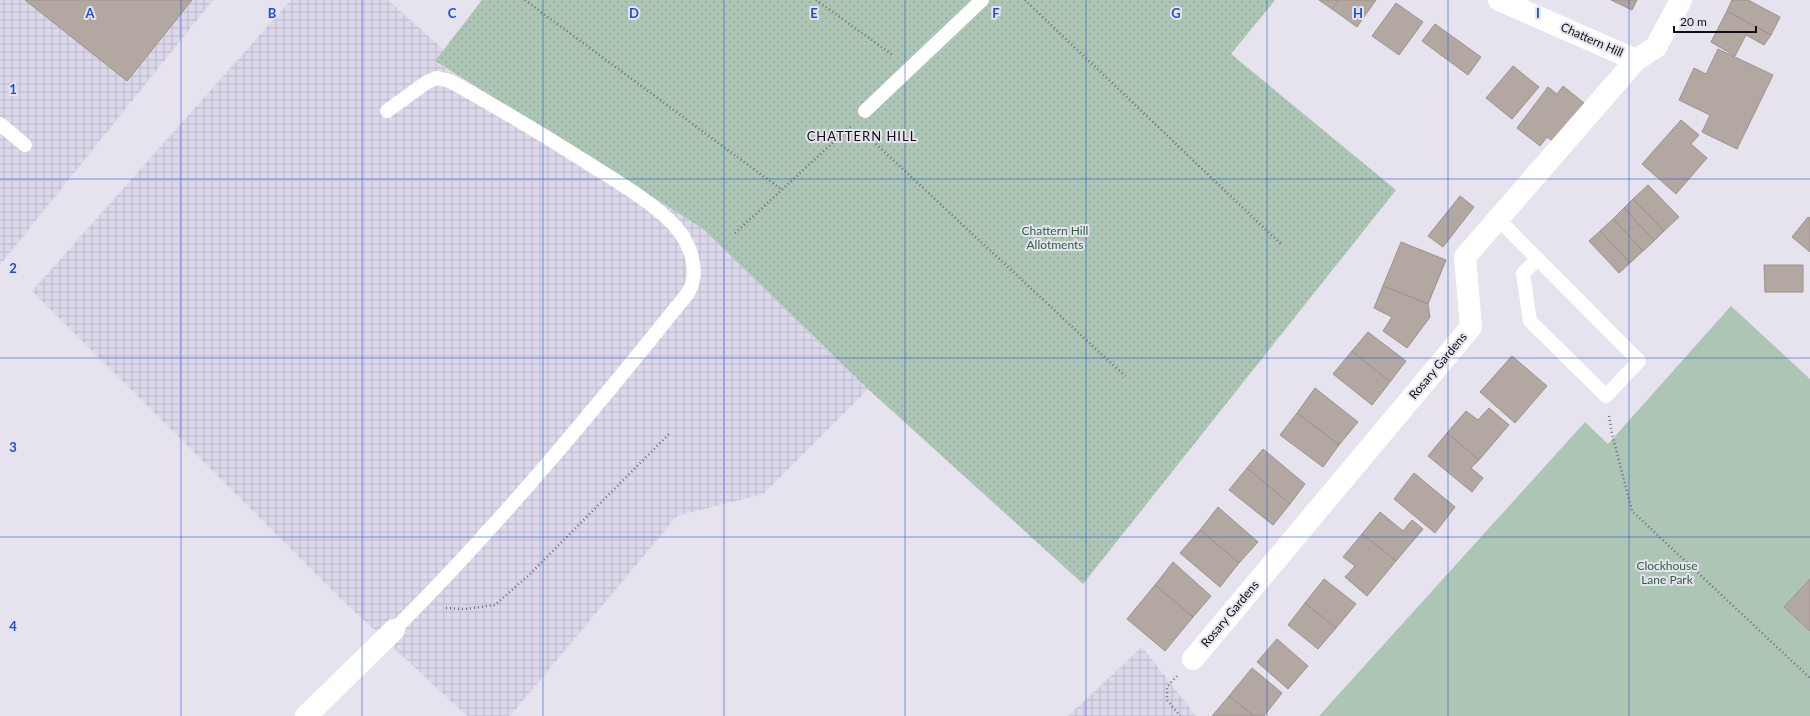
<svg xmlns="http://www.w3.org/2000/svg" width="1810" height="716" font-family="Lato,sans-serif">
<defs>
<pattern id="industrial-grid" width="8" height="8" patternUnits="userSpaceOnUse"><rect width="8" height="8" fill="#dcd8eb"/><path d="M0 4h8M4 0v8" fill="none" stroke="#bcb8c9"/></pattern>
<pattern id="garden-dots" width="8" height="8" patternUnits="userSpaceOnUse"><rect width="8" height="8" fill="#acc5b5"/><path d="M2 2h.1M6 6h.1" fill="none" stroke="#93a89b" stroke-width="1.8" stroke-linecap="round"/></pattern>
</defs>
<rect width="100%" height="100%" fill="#e6e3ef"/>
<g fill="url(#industrial-grid)">
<polygon points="0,0 213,0 0,265"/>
<polygon points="291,0 388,0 444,50 435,62 702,228 868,389 763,494 677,516 510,716 467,716 341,599 32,291"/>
<polygon points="1142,647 1196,716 1068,716"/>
</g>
<polygon fill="#acc5b5" points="1731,306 1810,379 1810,716 1319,716 1585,422 1608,444"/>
<polygon fill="url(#garden-dots)" points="482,0 1275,0 1231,54 1396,190 1083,584 868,389 702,228 435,61"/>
<g fill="#b3a8a1" stroke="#9c928b">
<polygon points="25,0 192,0 127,81"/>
<polygon points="1319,0 1339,0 1332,9"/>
<polygon points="1339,0 1376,0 1357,27 1332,9"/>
<polygon points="1611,0 1637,0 1632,10"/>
<polygon points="1732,0 1748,0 1780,17 1771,35 1727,11"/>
<polygon points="1396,3 1423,22 1399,55 1372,36"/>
<polygon points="1727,11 1771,35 1764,45 1746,35 1735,56 1711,42"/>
<polygon points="1435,24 1481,57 1468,75 1422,41"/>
<polygon points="1718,49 1773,75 1737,149 1702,132 1710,115 1679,100 1694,68 1706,74"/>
<polygon points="1513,66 1539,87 1512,119 1486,98"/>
<polygon points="1563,86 1584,103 1554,142 1547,137 1540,146 1517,128 1548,87 1557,94"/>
<polygon points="1681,120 1699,135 1691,144 1707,158 1676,194 1642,164"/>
<polygon points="1648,185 1679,217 1664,231 1633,199"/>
<polygon points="1460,196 1474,207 1443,247 1428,236"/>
<polygon points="1633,199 1664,231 1654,241 1624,208"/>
<polygon points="1624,208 1654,241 1643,251 1613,219"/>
<polygon points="1808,217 1810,218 1810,252 1792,237"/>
<polygon points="1613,219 1643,251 1630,263 1600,231"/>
<polygon points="1600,231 1630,263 1619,273 1589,241"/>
<polygon points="1401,242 1446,260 1428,304 1383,286"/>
<polygon points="1764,265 1803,265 1803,292 1765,292"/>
<polygon points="1383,286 1428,304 1430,317 1407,348 1383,331 1392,317 1374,308"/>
<polygon points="1368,332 1406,361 1390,382 1352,351"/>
<polygon points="1352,351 1390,382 1372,405 1333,374"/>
<polygon points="1512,356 1547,386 1515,423 1480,392"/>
<polygon points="1315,388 1358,422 1339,445 1297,413"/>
<polygon points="1489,408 1509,425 1479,460 1447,433 1466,411 1478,420"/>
<polygon points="1297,413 1339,445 1323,467 1280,435"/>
<polygon points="1447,433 1479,460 1471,468 1483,478 1472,492 1428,456"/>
<polygon points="1263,449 1305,484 1290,504 1247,468"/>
<polygon points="1247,468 1290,504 1273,525 1229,490"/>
<polygon points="1414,473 1455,507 1435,533 1394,499"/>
<polygon points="1218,507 1258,542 1239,563 1200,530"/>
<polygon points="1380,512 1403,531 1412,520 1423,529 1396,561 1362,534"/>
<polygon points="1200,530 1239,563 1220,587 1180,553"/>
<polygon points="1362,534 1396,561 1367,596 1345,577 1355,566 1343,557"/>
<polygon points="1173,562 1211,596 1193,617 1155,585"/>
<polygon points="1324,579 1356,604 1336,628 1305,603"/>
<polygon points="1810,579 1810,631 1784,607"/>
<polygon points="1155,585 1193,617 1165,651 1127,619"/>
<polygon points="1305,603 1336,628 1318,649 1288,625"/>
<polygon points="1277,639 1308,666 1288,689 1257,662"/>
<polygon points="1252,668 1282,693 1264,716 1254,716 1229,696"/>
<polygon points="1229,696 1254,716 1212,716"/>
</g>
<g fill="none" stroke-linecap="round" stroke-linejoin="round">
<g stroke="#706e76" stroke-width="2.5" stroke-dasharray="1 3" stroke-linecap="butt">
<polyline points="525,0 782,190"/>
<polyline points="816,0 894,56"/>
<polyline points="1025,0 1282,245"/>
<polyline points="864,133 1125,376"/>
<polyline points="735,233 851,126"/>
<polyline points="1609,416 1612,434 1632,511 1810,678"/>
<polyline points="446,608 465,609 495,605 529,575 670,433"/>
<polyline points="1177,676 1167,687 1167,700 1180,716"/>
</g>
<g stroke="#fff" stroke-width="14">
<path d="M387 111 427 82 437 78 450 81C499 108 547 137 594 167 621 184 652 202 675 226 690 243 701 271 688 293 595 409 500 524 394 630"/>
<polyline points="865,111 982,0"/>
<polyline points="0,124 25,145"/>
<polyline points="1498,219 1639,361 1606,396 1530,321 1523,273 1538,259"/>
</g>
<g stroke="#fff" stroke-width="22">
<polyline points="1499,0 1636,60 1656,47 1681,0"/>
<polyline points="1193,659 1471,327 1465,257 1636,60"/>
<polyline points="306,716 394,630"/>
</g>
</g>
<path fill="none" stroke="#1d4ed8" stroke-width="1" stroke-opacity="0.55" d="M181 0V716M362 0V716M543 0V716M724 0V716M905 0V716M1086 0V716M1267 0V716M1448 0V716M1629 0V716M0 179H1810M0 358H1810M0 537H1810"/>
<g text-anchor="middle" stroke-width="4" stroke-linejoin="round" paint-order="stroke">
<g font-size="12" fill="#100f13" stroke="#e6e3ef">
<text transform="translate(1592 40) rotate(24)" y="4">Chattern Hill</text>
<text transform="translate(1438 366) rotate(-50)" y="4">Rosary Gardens</text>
<text transform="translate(1230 614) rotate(-50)" y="4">Rosary Gardens</text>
</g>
<g font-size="12" fill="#2f6044" stroke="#e6e3ef">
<text x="1055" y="235">Chattern Hill<tspan x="1055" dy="14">Allotments</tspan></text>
<text x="1667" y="570">Clockhouse<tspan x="1667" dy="14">Lane Park</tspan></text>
</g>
<g font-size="13" letter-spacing="1" fill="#100f13" stroke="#e6e3ef">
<text x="862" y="141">CHATTERN HILL</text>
</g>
</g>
<g font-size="13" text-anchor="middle" font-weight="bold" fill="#1d4ed8" stroke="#e6e3ef" stroke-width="4" stroke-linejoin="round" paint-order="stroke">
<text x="90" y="18">A</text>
<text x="272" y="18">B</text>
<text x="452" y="18">C</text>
<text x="634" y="18">D</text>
<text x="814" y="18">E</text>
<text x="996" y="18">F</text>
<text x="1176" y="18">G</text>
<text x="1358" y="18">H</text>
<text x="1538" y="18">I</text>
<text x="13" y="94">1</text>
<text x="13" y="273">2</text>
<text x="13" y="452">3</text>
<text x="13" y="631">4</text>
</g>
<path d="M1674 26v6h82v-6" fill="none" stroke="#100f13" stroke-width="2"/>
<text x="1680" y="26" font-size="12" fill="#100f13" stroke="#e6e3ef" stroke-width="3" paint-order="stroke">20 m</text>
</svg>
